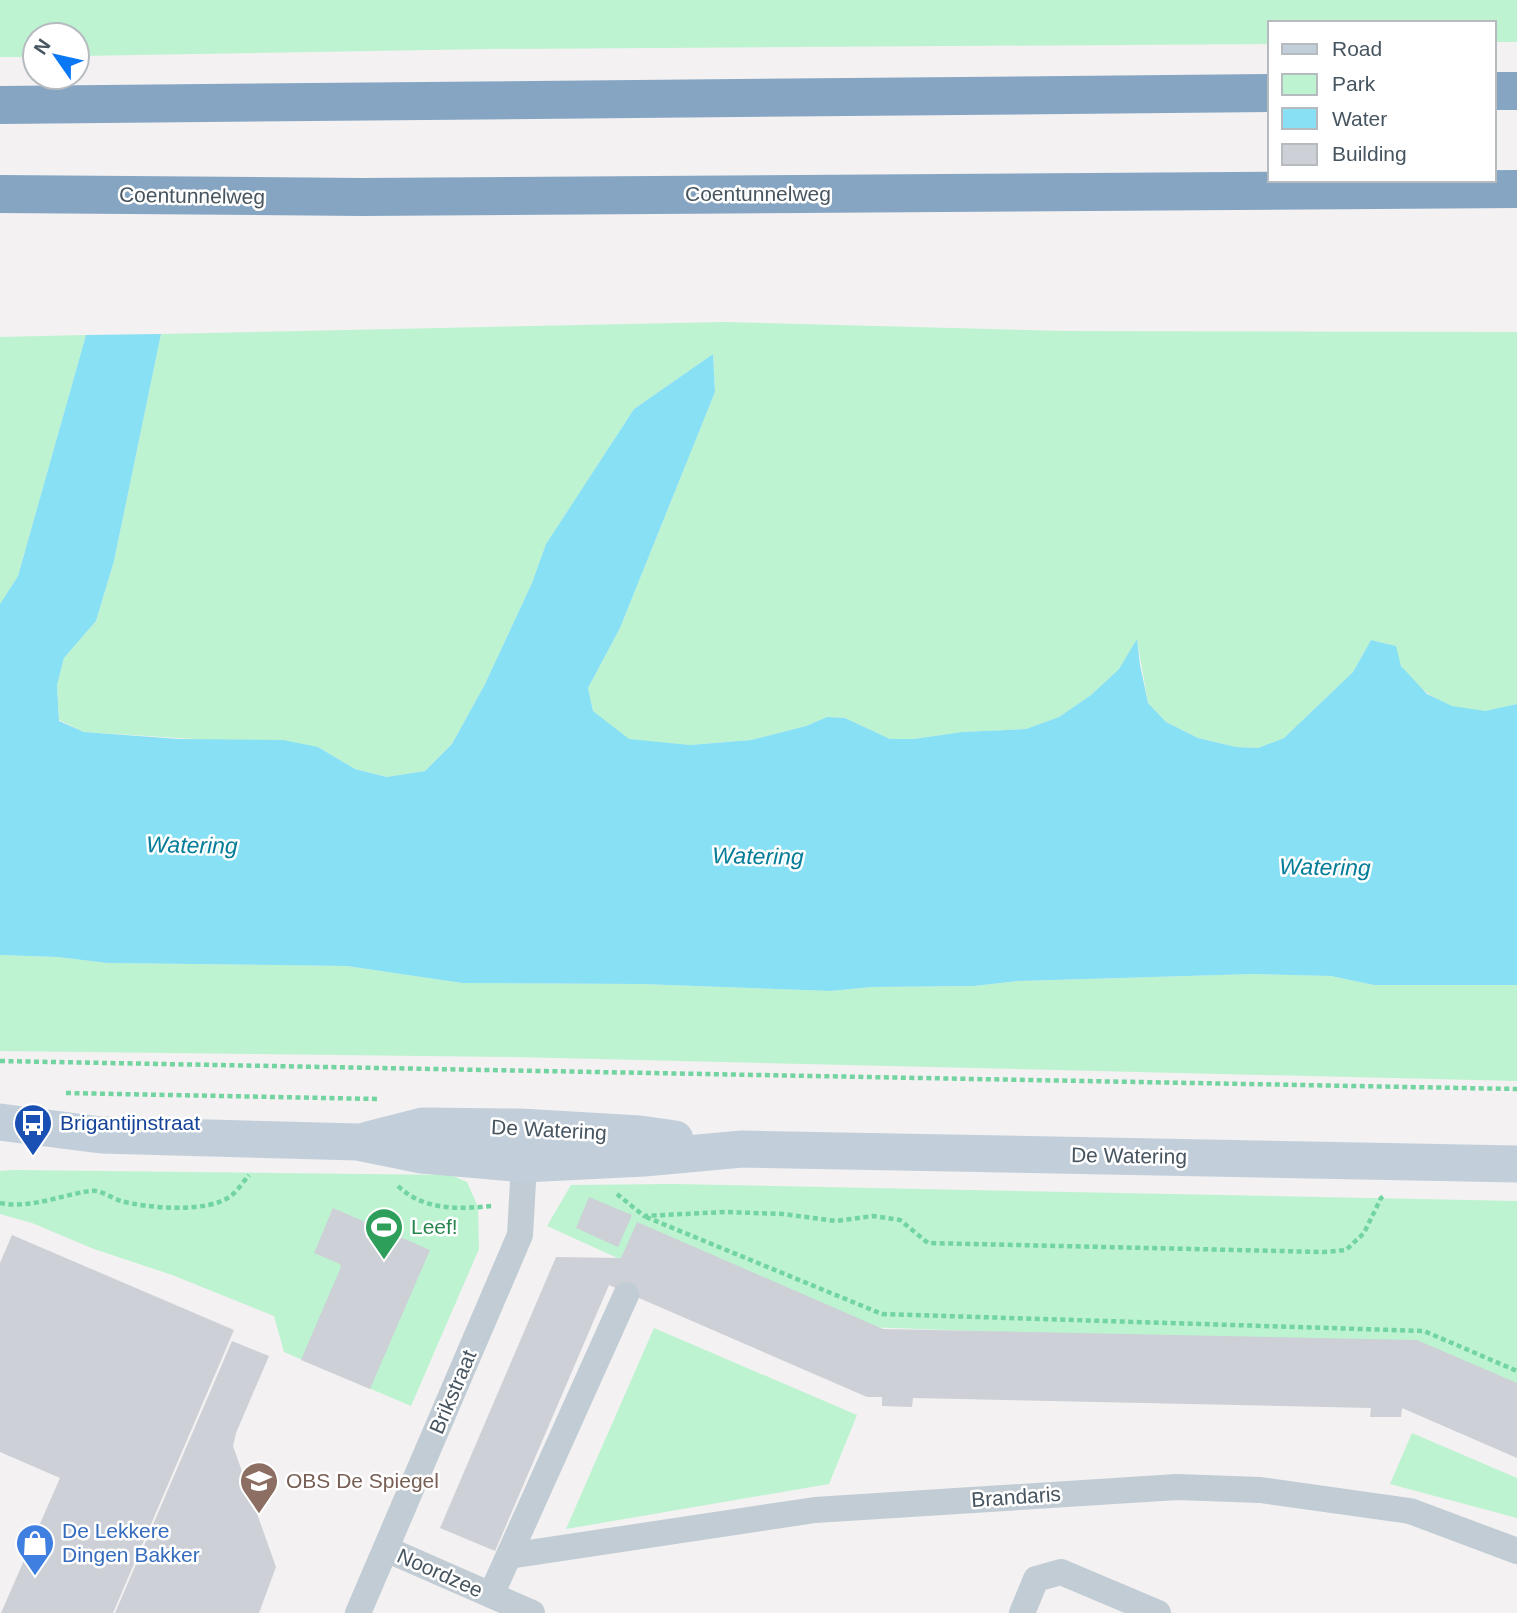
<svg xmlns="http://www.w3.org/2000/svg" width="1517" height="1613" font-family="Helvetica,sans-serif">
<rect width="100%" height="100%" fill="#f3f1f1"/>
<g fill="#bdf3d1">
<polygon points="0,0 1517,0 1517,42 1494,42 1494,23 1270,23 1270,44 490,49 77,56 77,35 35,35 35,57 0,57"/>
<path d="M724 322 1064 331 1517 332V704C1507 706 1495 710 1485 711 1454 713 1418 693 1402 667 1398 661 1397 652 1396 646L1371 640 1353 672 1284 738 1258 748 1236 747 1198 738 1166 722 1148 703 1137 640 1119 669 1091 695 1059 717 1026 729 962 732 914 739H890L845 718 827 717 806 726 751 740 690 745 629 740 593 711 588 688 620 628 715 392 713 354 634 409 546 544 532 583 485 684 452 744 425 771 388 777 355 769 318 747 84 732 59 720 57 685 64 658 96 621 114 561 161 334Z"/>
<polygon points="86,335 18,576 0,604 0,337"/>
<polygon points="0,955 58,957 107,963 347,966 462,983 641,984 830,991 872,987 974,986 1019,981 1254,974 1331,976 1374,985 1517,985 1517,1081 515,1057 0,1051"/>
<polygon points="13,1170 451,1175 467,1182 478,1207 479,1249 411,1406 284,1352 274,1316 172,1275 94,1249 32,1223 0,1214 0,1171"/>
<polygon points="672,1184 1517,1201 1517,1392 1415,1348 867,1327 622,1260 547,1226 571,1185"/>
<polygon points="654,1328 857,1415 829,1484 566,1529"/>
<polygon points="1412,1433 1517,1478 1517,1518 1390,1484"/>
</g>
<polygon fill="#87e0f3" points="161,334 114,561 96,621 64,658 57,685 59,721 84,732 179,739 283,740 318,747 355,769 387,777 425,771 452,744 485,684 532,583 546,544 634,409 713,354 715,392 620,628 588,688 593,711 629,739 690,745 751,740 806,726 827,717 845,718 890,739 914,739 962,732 1026,729 1059,717 1091,695 1119,669 1137,639 1140,665 1148,703 1166,722 1198,738 1236,747 1258,748 1284,738 1353,672 1371,640 1396,646 1401,666 1427,694 1452,706 1485,711 1517,704 1517,985 1374,985 1331,976 1254,974 1019,981 974,986 872,987 830,991 641,984 462,983 347,966 107,963 58,957 0,955 0,604 18,576 86,335"/>
<g fill="#cdd0d6">
<polygon points="589,1197 632,1215 618,1247 576,1228"/>
<polygon points="333,1208 430,1250 370,1389 301,1360 341,1267 340,1264 314,1253"/>
<polygon points="637,1222 883,1329 1417,1340 1517,1383 1517,1458 1402,1408 1401,1417 1370,1417 1371,1408 913,1398 912,1407 882,1406 882,1397 867,1397 609,1285 495,1551 440,1528 556,1257 621,1258"/>
<polygon points="12,1235 234,1330 113,1613 1,1613 60,1478 0,1452 0,1263"/>
<polygon points="232,1341 269,1356 236,1433 233,1446 276,1567 259,1613 115,1613"/>
</g>
<g fill="none" stroke-linecap="round" stroke-linejoin="round">
<g stroke="#72d4a1" stroke-width="4.5" stroke-dasharray="5 3.5" stroke-linecap="butt">
<polyline points="0,1061 1517,1089"/>
<polyline points="66,1093 379,1099"/>
<path d="M398 1186C424 1211 459 1209 492 1206"/>
<polyline points="617,1194 644,1216 725,1212 783,1214 836,1221 873,1216 900,1220 928,1243 1324,1252 1346,1250 1364,1233 1381,1198 1384,1196"/>
<path d="M0 1203C31 1209 61 1195 90 1191 100 1189 111 1198 121 1201 147 1208 209 1214 232 1195 238 1190 244 1181 249 1175"/>
<polyline points="646,1217 882,1314 1424,1331 1517,1371"/>
</g>
<g stroke="#c1ccd4" stroke-width="26">
<polyline points="386,1549 532,1613"/>
<polyline points="509,1556 815,1510 1177,1487 1260,1490 1410,1511 1517,1551"/>
<polyline points="491,1595 626,1295"/>
<polyline points="358,1613 520,1235 524,1164 522,1147"/>
<polyline points="1022,1613 1036,1579 1061,1572 1158,1613"/>
</g>
<g stroke="#c2cfdb" stroke-width="37">
<polyline points="0,1122 101,1135 358,1142 422,1155 524,1164 644,1158 742,1149 1517,1164"/>
<polyline points="368,1140 423,1126 520,1127 640,1134 675,1139"/>
</g>
<g stroke="#85a5c3" stroke-width="38">
<polyline points="1494,91 1517,91"/>
<polyline points="0,105 1270,93"/>
<polyline points="0,194 362,197 1517,189"/>
</g>
</g>
<defs>
<symbol id="bus-pin" viewBox="-11 -11 22 30"><path d="M0 17L-7.5 6A9.5 9.5 0 1 1 7.5 6Z" fill="#1a4fb4" stroke="#fff"/><path d="M-5-6H5V4H4V6H2V4H-2V6H-4V4H-5ZM-3.5-4V0h7V-4ZM-3.5 1.2v1.5H-2V1.2ZM2 1.2v1.5H3.5V1.2Z" fill="#fff"/></symbol>
<symbol id="stadium-pin" viewBox="-11 -11 22 30"><path d="M0 17L-7.5 6A9.5 9.5 0 1 1 7.5 6Z" fill="#2e9e5b" stroke="#fff"/><path d="M0-5a6.5 5 0 1 0 0 10a6.5 5 0 1 0 0-10ZM-3.5-1.8h7v3.6h-7Z" fill="#fff"/></symbol>
<symbol id="school-pin" viewBox="-11 -11 22 30"><path d="M0 17L-7.5 6A9.5 9.5 0 1 1 7.5 6Z" fill="#8d6e63" stroke="#fff"/><path d="M0-5L7-2L0 1L-7-2ZM-4 1L0 2.5L4 1V4Q0 6-4 4Z" fill="#fff"/></symbol>
<symbol id="shop-pin" viewBox="-11 -11 22 30"><path d="M0 17L-7.5 6A9.5 9.5 0 1 1 7.5 6Z" fill="#3f7fe0" stroke="#fff"/><path d="M-5-2.5h2.3a2.7 3.5 0 0 1 5.4 0H5L5.5 6h-11ZM-1.5-2.5h3a1.5 2.3 0 0 0-3 0Z" fill="#fff"/></symbol>
</defs>
<g fill-rule="evenodd">
<use href="#bus-pin" x="11" y="1101" width="44" height="60"/>
<use href="#stadium-pin" x="362" y="1205" width="44" height="60"/>
<use href="#school-pin" x="237" y="1459" width="44" height="60"/>
<use href="#shop-pin" x="13" y="1521" width="44" height="60"/>
</g>
<g text-anchor="middle" stroke-width="5" stroke-linejoin="round" paint-order="stroke">
<g font-size="21" fill="#475560" stroke="#fff">
<text x="758" y="201">Coentunnelweg</text>
<text transform="translate(192 196) rotate(1)" y="7">Coentunnelweg</text>
<text transform="translate(549 1130) rotate(3)" y="7">De Watering</text>
<text transform="translate(1129 1156) rotate(1)" y="7">De Watering</text>
<text transform="translate(453 1392) rotate(-67)" y="7">Brikstraat</text>
<text transform="translate(1016 1497) rotate(-4)" y="7">Brandaris</text>
<text transform="translate(440 1573) rotate(24)" y="7">Noordzee</text>
</g>
<g font-size="21" fill="#164399" stroke="#fff" text-anchor="start">
<text x="60" y="1130">Brigantijnstraat</text>
</g>
<g font-size="21" fill="#27864d" stroke="#fff" text-anchor="start">
<text x="411" y="1234">Leef!</text>
</g>
<g font-size="21" fill="#785e54" stroke="#fff" text-anchor="start">
<text x="286" y="1488">OBS De Spiegel</text>
</g>
<g font-size="21" fill="#366cbe" stroke="#fff" text-anchor="start">
<text x="62" y="1538">De Lekkere<tspan x="62" dy="24">Dingen Bakker</tspan></text>
</g>
<g font-size="23" font-style="italic" fill="#047d98" stroke="#fff">
<text transform="translate(192 845) rotate(1)" y="8">Watering</text>
<text transform="translate(758 856) rotate(1)" y="8">Watering</text>
<text transform="translate(1325 867) rotate(1)" y="8">Watering</text>
</g>
</g>
<rect x="1268" y="21" width="228" height="161" fill="#ffffff" stroke="#b5bbbf" stroke-width="2"/>
<rect x="1282" y="44" width="35" height="10" fill="#c2cfdb" stroke="#b5bbbf" stroke-width="2"/>
<text x="1332" y="56" font-size="21" fill="#475560">Road</text>
<rect x="1282" y="74" width="35" height="21" fill="#bdf3d1" stroke="#b5bbbf" stroke-width="2"/>
<text x="1332" y="91" font-size="21" fill="#475560">Park</text>
<rect x="1282" y="108" width="35" height="21" fill="#87e0f3" stroke="#b5bbbf" stroke-width="2"/>
<text x="1332" y="126" font-size="21" fill="#475560">Water</text>
<rect x="1282" y="144" width="35" height="21" fill="#cdd0d6" stroke="#b5bbbf" stroke-width="2"/>
<text x="1332" y="161" font-size="21" fill="#475560">Building</text>
<g transform="translate(56 56) rotate(304)"><circle r="33" fill="#ffffff" stroke="#b5bbbf" stroke-width="2"/>
<path d="M0-5L12 26L0 18L-12 26Z" fill="#0a77f4"/>
<text y="-10" font-size="19" font-weight="bold" text-anchor="middle" fill="#475560">N</text>
</g>
</svg>
